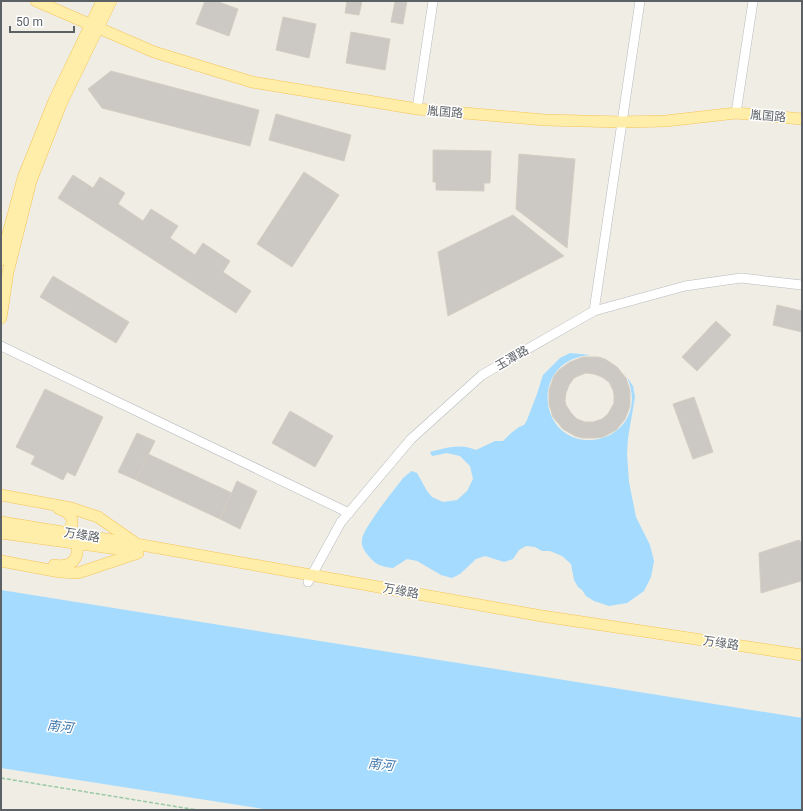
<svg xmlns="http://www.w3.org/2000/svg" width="803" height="811" font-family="Roboto,'Noto Sans SC',sans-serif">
<rect width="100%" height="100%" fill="#efede4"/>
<g fill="#a5dbff">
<path d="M570 353 591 355C529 359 537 443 592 440 605 439 616 433 624 423 634 409 634 393 627 377L633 386 635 397 628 438 627 454 629 482 636 517 650 545 654 561 651 577 644 591 627 603 609 606 594 601 586 596 582 590 578 587 574 580 571 564 562 556 550 551H542L535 547 526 546 519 550 513 559 504 562 485 556 476 559 460 574 452 578 441 575 417 561 407 559 393 568C379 566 376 565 367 554 364 550 361 546 362 540 362 529 395 489 403 478L409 473 412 471 417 473 427 491 432 497 443 502 457 500 467 491 473 479 470 466 460 456 447 453 432 456 430 452C446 448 460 443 476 450L495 441H503L510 434 519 427 524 425 527 420 537 394 543 375 560 358Z"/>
<polygon points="1,590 802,718 802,810 270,810 1,768"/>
</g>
<g fill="#ccc9c4" stroke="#d4cec2" fill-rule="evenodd">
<polygon points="205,1 216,1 238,9 229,36 196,24"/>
<polygon points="347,1 362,1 359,15 345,13"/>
<polygon points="395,1 407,1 403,24 391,22"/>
<polygon points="283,17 316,24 309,58 276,50"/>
<polygon points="351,32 390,39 385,70 346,63"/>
<polygon points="111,71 259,110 250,146 102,108 88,89"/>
<polygon points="276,114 351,135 344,161 269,140"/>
<polygon points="433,150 491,151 490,183 484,183 484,191 436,190 436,182 433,182"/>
<polygon points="519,154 575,159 567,248 516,209"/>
<polygon points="304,172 339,195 292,267 257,244"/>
<polygon points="73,175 93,188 100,177 125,193 118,204 143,221 151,209 178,226 170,238 195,255 203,243 230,261 223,272 251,291 236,313 58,198"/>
<polygon points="513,215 564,256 448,316 438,252"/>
<polygon points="53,276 129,322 116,343 40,297"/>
<polygon points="777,305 802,311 802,332 773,325"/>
<polygon points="716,321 731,335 697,371 682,357"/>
<path d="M583 357H598L605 359 617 367 626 378 630 391V406L625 419 616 430 603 437 596 438H582L575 436 563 429 553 417 549 404V390L554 376 559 370 570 362ZM586 373 594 374 602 377 609 382 613 390 614 394V403L608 414 602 419 593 422H585L577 419 571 413 566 405 565 401 566 393 569 385 574 378 578 376Z"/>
<polygon points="45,389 103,417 75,476 67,472 63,480 31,464 35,456 16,447"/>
<polygon points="694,397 713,452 693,459 673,404"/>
<polygon points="290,411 333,436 315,467 272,443"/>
<polygon points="137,433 155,441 136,480 118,472"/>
<polygon points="148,454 232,493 220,519 136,480"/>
<polygon points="237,481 257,491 240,529 220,519"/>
<polygon points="799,540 802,543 802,573 801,572 801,581 761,593 759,553"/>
</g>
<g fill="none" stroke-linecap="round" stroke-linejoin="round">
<defs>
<g id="minor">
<polyline points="417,109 433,1"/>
<polyline points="736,113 753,1"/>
<polyline points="594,311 640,1"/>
<polyline points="1,346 349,513"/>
<polyline points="308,582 341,522 411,439 482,375 594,311 685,286 741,278 802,285"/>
</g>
<g id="major">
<polyline points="36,1 154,52 252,82 417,109 545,120 621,122 666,121 736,113 802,119"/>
<polyline points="1,260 23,178 54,101 102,1"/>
<polyline points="1,318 8,272 31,181 61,104 111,1"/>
<polyline points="1,495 71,508 98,517 134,542"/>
<path d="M59 509C71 512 77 522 67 532"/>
<polyline points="1,522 136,544 542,616 802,655"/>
<polyline points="1,533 133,551"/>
<polyline points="1,561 60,572 78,573 138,553"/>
<path d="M54 565C70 568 80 560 77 543"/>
</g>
</defs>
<use href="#minor" stroke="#b7bbbf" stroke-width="10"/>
<use href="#major" stroke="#f7c456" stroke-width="12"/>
<polyline stroke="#99c9a5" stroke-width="1.5" stroke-dasharray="4 2" stroke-linecap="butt" points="1,778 197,810"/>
<use href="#minor" stroke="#fff" stroke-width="9"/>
<use href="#major" stroke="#fea" stroke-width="11"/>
</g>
<g text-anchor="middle" stroke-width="3" stroke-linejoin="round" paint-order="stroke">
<g font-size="12" fill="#5c6166" stroke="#fff">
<text transform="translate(445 112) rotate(5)" y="4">胤国路</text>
<text transform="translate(768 116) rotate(5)" y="4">胤国路</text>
<text transform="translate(512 358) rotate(-30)" y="4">玉潭路</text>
<text transform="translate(82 535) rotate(9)" y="4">万缘路</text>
<text transform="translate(401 591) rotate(10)" y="4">万缘路</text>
<text transform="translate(721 643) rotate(8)" y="4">万缘路</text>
</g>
<g font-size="13" font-style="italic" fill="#3b76ad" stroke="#fff">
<text transform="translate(60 726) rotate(7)" y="5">南河</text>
<text transform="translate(381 764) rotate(7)" y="5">南河</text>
</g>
</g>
<rect width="803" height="811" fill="none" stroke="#5c6166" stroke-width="4"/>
<path d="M10 26v6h64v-6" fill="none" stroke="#5c6166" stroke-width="2"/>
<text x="16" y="26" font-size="12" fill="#5c6166" stroke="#ffffff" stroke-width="3" paint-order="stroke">50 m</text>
</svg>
